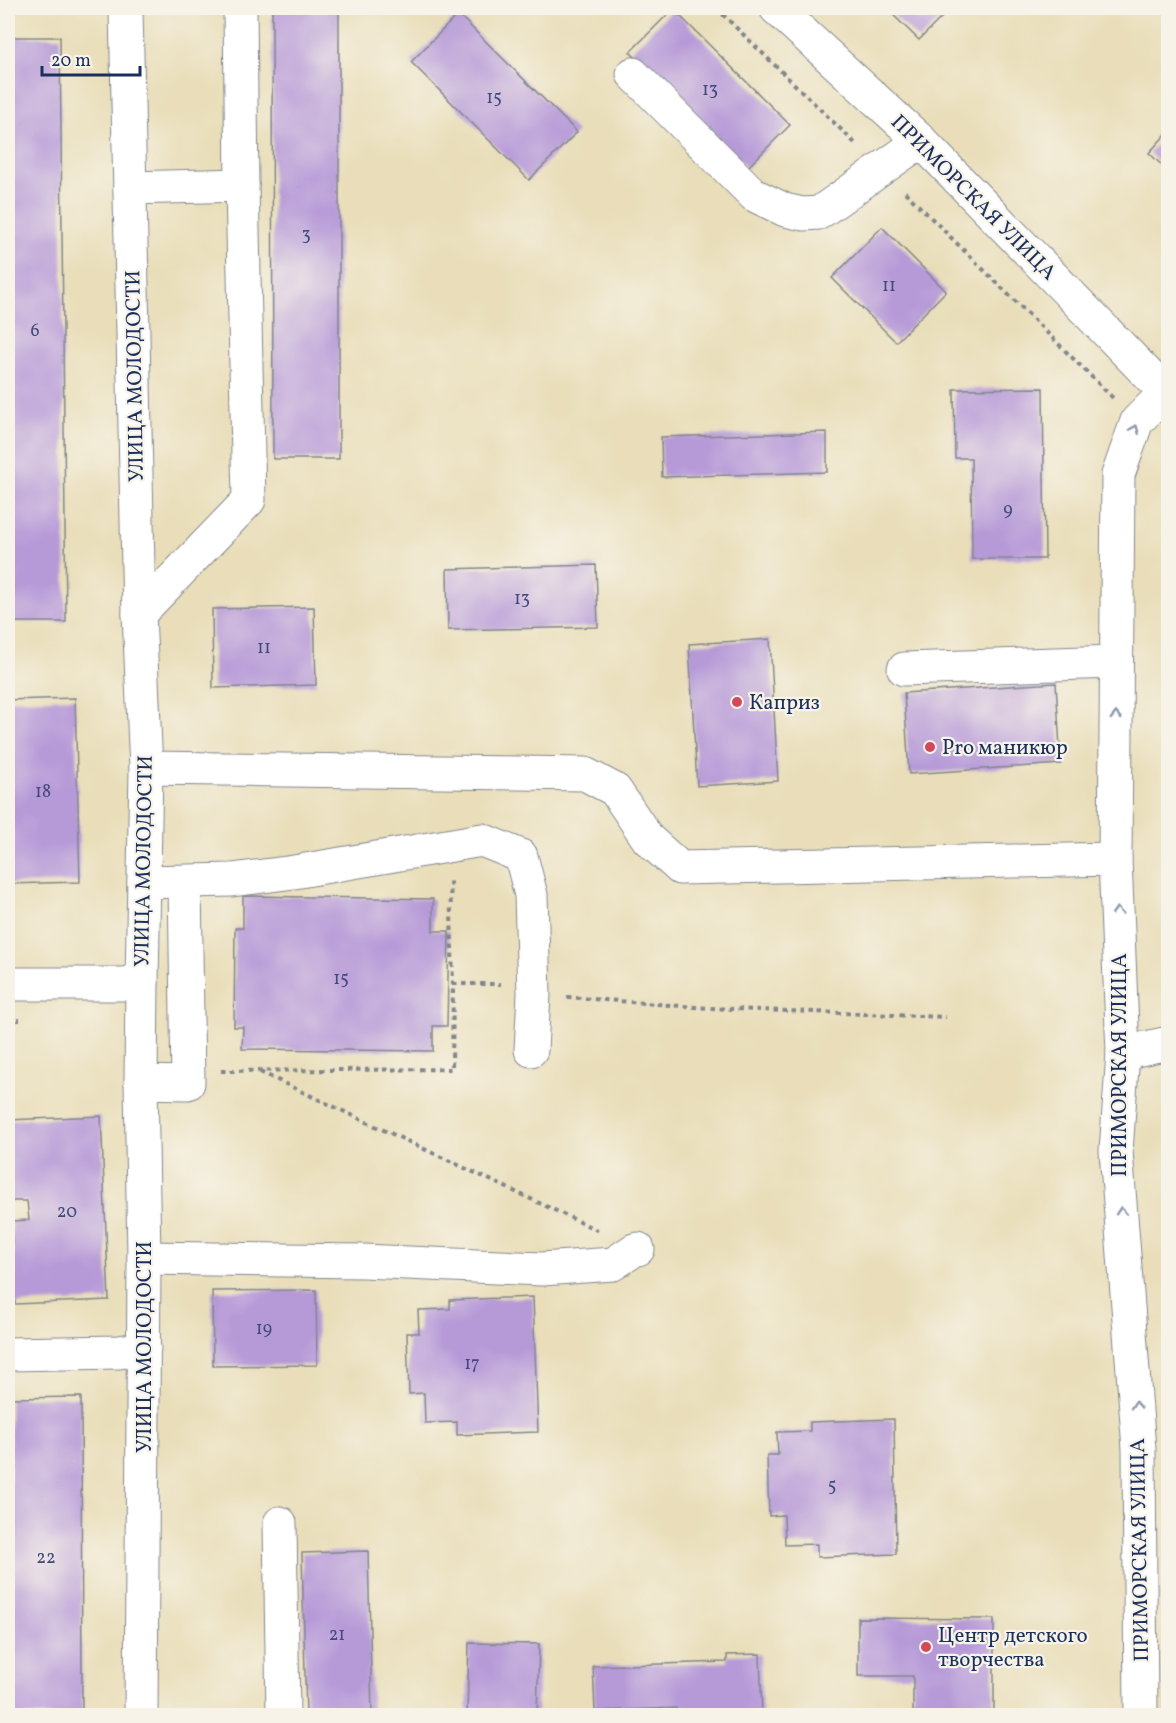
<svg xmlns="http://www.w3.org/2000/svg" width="1176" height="1723" font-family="Vollkorn,serif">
<rect width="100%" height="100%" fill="#f7f3e8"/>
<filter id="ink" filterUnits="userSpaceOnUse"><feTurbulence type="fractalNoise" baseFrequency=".0167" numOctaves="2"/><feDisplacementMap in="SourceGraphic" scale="12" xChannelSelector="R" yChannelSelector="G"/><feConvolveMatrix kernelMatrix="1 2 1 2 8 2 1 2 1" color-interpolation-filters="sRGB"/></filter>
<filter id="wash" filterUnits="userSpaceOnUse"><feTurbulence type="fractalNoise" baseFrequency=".008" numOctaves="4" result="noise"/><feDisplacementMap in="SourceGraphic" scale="24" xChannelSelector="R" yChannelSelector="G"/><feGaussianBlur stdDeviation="1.35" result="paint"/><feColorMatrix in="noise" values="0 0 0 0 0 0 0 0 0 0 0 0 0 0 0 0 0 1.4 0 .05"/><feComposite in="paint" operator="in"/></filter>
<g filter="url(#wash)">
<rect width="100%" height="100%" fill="#e9deb9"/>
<g id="blocks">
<g fill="#b69ad8">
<polygon points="886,8 948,8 950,9 919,40"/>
<polygon points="272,9 339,9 339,459 273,459"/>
<polygon points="673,9 790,125 747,168 630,52"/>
<polygon points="458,14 577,132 529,180 411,62"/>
<polygon points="8,37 60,37 66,622 8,622"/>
<polygon points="1168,132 1168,171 1149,153"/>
<polygon points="882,227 946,291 896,342 832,278"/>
<polygon points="1043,388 1045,559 972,559 971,458 955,458 954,389"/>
<polygon points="827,432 827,472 662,477 661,437"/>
<polygon points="596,565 598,627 448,630 447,569"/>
<polygon points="314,607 316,685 213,688 212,609"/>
<polygon points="770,639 778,781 697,786 689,644"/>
<polygon points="1056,683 1061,764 909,774 904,693"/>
<polygon points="75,698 80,882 8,884 8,700"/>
<polygon points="243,896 433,899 433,931 449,931 447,1026 433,1026 433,1051 242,1049 243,1027 234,1027 235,928 243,928"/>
<polygon points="101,1116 109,1300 15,1304 11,1221 29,1220 27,1201 8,1201 8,1120"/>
<polygon points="316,1290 317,1365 213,1366 212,1291"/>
<polygon points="533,1297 538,1432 457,1435 457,1422 425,1423 424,1393 409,1394 407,1333 419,1333 418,1310 450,1309 450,1300"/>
<polygon points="81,1397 82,1716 11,1716 10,1398"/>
<polygon points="894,1419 896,1554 817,1557 817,1544 785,1545 784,1515 769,1516 767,1455 778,1455 777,1432 810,1431 810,1422"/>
<polygon points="368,1551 372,1716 306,1716 302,1553"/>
<polygon points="858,1618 994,1619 994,1716 913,1716 913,1676 858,1676"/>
<polygon points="469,1643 539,1644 537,1716 467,1716"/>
<polygon points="760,1654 762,1716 676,1716 676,1708 595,1711 593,1666 727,1662 727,1655"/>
</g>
</g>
</g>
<g filter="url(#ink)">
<use href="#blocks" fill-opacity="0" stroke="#82868c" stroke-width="1.5"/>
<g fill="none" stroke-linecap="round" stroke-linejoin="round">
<defs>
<g id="minor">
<polyline points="126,8 139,614 146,768 142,982 141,1082 144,1258 141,1716"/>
<polyline points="633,74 754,195 785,210 803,214 819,213 921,141"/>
<polyline points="130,188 242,185 240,8"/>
<polyline points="139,614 249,500 242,185"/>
<polyline points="904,669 1116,662"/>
<polyline points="146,768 585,774 615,790 648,839 680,868 1115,859"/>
<polyline points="144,882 232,880 294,872 482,840 521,856 531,895 534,994 531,1050"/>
<polyline points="8,984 122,984 142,982"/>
<polyline points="1123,1053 1168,1043"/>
<polyline points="141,1082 188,1083 185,882"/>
<polyline points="144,1258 363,1261 542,1269 613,1264 634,1250 638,1249"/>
<polyline points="8,1354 119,1352 144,1348"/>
<polyline points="280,1523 283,1716"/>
<polyline points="1141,1716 1139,1449 1116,1151 1123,1053 1115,859 1118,475 1137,421 1166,392"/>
</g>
<polyline id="highway" points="776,8 921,141 1168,395"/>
</defs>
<use href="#minor" stroke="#82868c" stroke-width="35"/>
<use href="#highway" stroke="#82868c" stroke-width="35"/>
<g stroke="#82868c" stroke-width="4" stroke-dasharray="4.5 4.5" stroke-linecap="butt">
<polyline points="716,8 857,145"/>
<polyline points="905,192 1113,398"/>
<polyline points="453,984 501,984"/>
<polyline points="567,997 708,1008 946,1017"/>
<polyline points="8,1020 20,1020"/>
<polyline points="221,1071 452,1069 453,984 450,879"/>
<polyline points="260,1072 599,1231"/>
</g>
<use href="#minor" stroke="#fff" stroke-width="33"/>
<use href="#highway" stroke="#fff" stroke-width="33"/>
</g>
<defs><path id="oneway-chevron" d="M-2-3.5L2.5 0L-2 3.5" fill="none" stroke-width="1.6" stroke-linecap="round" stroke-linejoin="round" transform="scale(1.5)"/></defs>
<g stroke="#8d97ae">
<use href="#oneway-chevron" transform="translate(1135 429) rotate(-68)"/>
<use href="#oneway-chevron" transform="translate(1116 716) rotate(-90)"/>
<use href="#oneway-chevron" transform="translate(1117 911) rotate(-92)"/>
<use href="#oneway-chevron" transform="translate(1121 1211) rotate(-94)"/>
<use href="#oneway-chevron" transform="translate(1136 1405) rotate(-94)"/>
</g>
</g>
<g fill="#d1495b" stroke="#f7f3e8" stroke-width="2">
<circle cx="737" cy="702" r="6"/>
<circle cx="930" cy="747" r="6"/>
<circle cx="926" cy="1647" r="6"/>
</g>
<g text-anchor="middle" stroke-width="4.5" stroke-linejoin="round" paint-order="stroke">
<g font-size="18" fill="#424a7c">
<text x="710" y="95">13</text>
<text x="494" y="103">15</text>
<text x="306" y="240">3</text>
<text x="889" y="291">11</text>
<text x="35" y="336">6</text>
<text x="1008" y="515">9</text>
<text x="522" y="604">13</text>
<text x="264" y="653">11</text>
<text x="43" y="797">18</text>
<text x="341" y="984">15</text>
<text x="67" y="1217">20</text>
<text x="264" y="1334">19</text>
<text x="472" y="1369">17</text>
<text x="832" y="1491">5</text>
<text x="46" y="1563">22</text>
<text x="337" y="1640">21</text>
</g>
<g font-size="21" fill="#1b2f5e" stroke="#f7f3e8">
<text transform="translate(974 197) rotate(45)" y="7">ПРИМОРСКАЯ УЛИЦА</text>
<text transform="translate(134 376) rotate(-91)" y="7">УЛИЦА МОЛОДОСТИ</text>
<text transform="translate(143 861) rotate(-89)" y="7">УЛИЦА МОЛОДОСТИ</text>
<text transform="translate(1119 1065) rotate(-90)" y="7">ПРИМОРСКАЯ УЛИЦА</text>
<text transform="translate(144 1347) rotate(-90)" y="7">УЛИЦА МОЛОДОСТИ</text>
<text transform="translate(1139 1550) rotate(-91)" y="7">ПРИМОРСКАЯ УЛИЦА</text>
</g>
<g font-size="21" fill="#1b2f5e" stroke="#f7f3e8" text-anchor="start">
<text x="749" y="709">Каприз</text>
<text x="942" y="754">Pro маникюр</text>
<text x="938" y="1642">Центр детского<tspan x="938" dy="24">творчества</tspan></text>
</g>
</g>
<rect width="1176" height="1723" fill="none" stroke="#f7f3e8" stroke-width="30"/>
<path d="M42 66v9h98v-9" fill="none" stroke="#1b2f5e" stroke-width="3"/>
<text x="51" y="66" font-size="18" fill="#1b2f5e" stroke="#f7f3e8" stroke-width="4.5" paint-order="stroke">20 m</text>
</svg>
